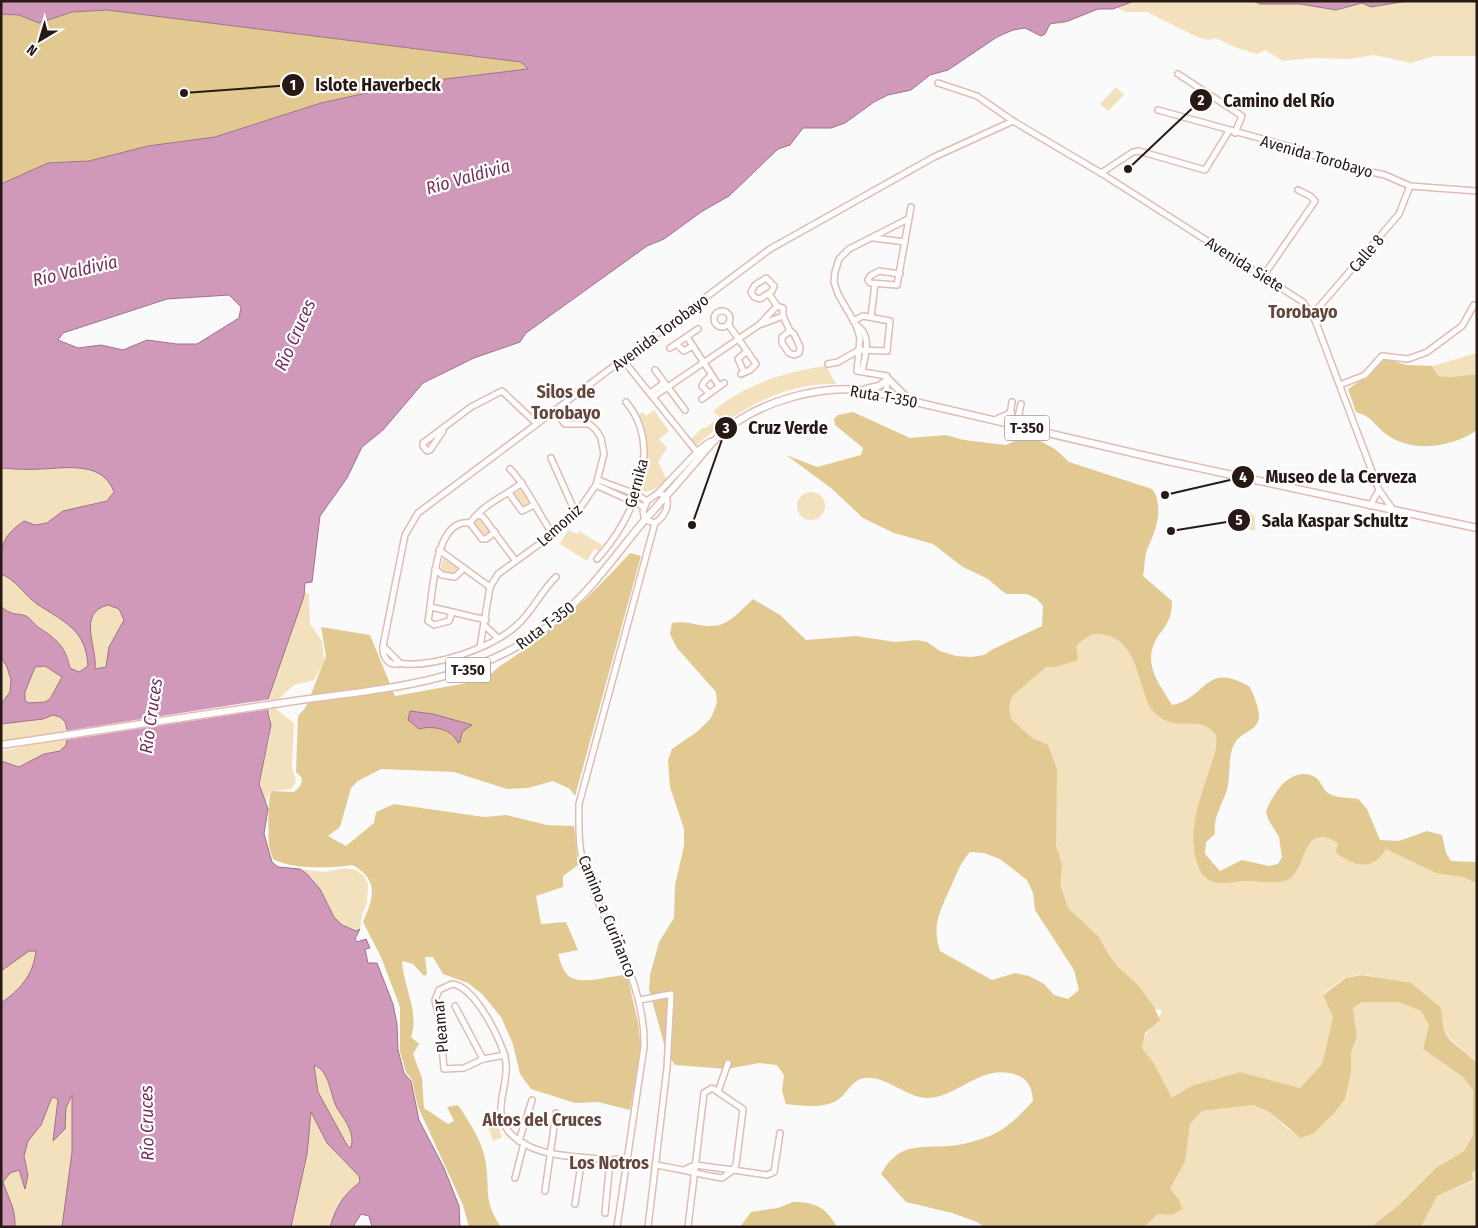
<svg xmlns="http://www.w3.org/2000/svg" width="1478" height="1228" font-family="'Fira Sans Condensed',sans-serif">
<rect width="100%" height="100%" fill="#fafafa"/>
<g fill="#f2e1bc">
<polygon points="1100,1 1254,1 1260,4 1300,4 1336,10 1362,3 1371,7 1407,1 1477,1 1477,56 1435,56 1411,63 1374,55 1349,59 1312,58 1283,61 1265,50 1257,54 1235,47 1216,38 1208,40 1197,37 1147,12 1126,12 1116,7 1083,12 1072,16 1066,23 1061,24 1057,21"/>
<polygon points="1116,87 1124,95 1108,111 1100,104"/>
<polygon points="1477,353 1477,374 1450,377 1438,376 1432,366"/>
<path d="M826 366 836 384C783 382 734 412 697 445L691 439 702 428H706L719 417 713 411C746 384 784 372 826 366Z"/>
<path d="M654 410 669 431 659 439 667 448 658 462 667 480 657 488 645 492 640 488C646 462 649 441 638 415L643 412 646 416Z"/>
<polygon points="89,465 104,470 128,503 115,608 119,609 124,620 114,637 107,661 75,1137 66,1227 1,1227 1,751 22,747 21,741 1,743 1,466"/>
<polygon points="523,488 531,503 523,509 512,495"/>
<circle cx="811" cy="506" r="14"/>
<polygon points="1248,510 1255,517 1255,531 1244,528"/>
<polygon points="480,517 491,530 485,537 472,524"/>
<polygon points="568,530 577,534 579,531 602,545 599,551 594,549 587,561 560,544"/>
<polygon points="445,558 458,567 455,575 440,571 443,559"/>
<path d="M304 592 309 594 310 624 322 641 324 657 323 664 314 680 294 685 277 700 276 709 294 723 292 767 296 782 291 789 270 791 266 802C250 775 270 754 271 726 271 718 268 709 268 699Z"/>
<path d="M1096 629C1135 638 1138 663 1150 696L1211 723 1219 734 1202 801 1204 872 1258 879 1299 853 1317 834 1387 848 1477 881V1064C1462 1043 1443 1044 1442 1014 1417 998 1377 965 1346 978 1338 982 1330 989 1323 994L1333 1017 1322 1064 1300 1088 1240 1072 1191 1086 1172 1099 1153 1062 1142 1048C1142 1031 1158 1026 1162 1010L1151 1009 1065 909 1008 721V694Z"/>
<path d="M344 868 356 870 364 876 368 884 367 903 362 914 360 929 356 931C334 926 330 906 319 888 315 880 308 874 300 869L325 872Z"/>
<polygon points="1362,1002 1399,1002 1421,1011 1429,1025 1423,1049 1463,1077 1473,1090 1473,1135 1464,1151 1436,1168 1400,1204 1371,1227 1144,1227 1158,1214 1172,1215 1179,1199 1170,1189 1185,1162 1190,1124 1202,1111 1253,1105 1268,1111 1290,1131 1345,1099 1351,1072 1351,1053 1357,1037 1353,1008"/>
<path d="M313 1065C330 1071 330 1095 337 1108 345 1122 355 1132 352 1148L347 1145 318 1092Z"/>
<path d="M311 1111 327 1143 359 1176 360 1182C343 1195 336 1207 330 1227H291L307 1154Z"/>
<polygon points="496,1122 502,1137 493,1141 487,1125"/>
<polygon points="1477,1168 1477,1227 1421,1227 1437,1196 1473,1181 1472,1173"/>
</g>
<g fill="#e2c991" fill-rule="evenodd">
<polygon points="107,10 521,62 528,69 412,83 321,103 215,137 148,146 89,161 48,163 1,184 1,14 19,15 39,23 72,12"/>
<path d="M1385 359 1407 365 1432 366 1438 376 1450 377 1477 374V430C1453 447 1412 454 1386 434 1374 425 1373 417 1356 412L1348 389 1369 375Z"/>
<path d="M853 412 910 438 946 435 964 440 1006 445 1029 435 1055 449 1069 462 1152 489C1164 505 1157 528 1149 545 1144 554 1145 567 1143 576L1172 601C1172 614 1169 622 1161 632 1140 660 1156 679 1172 705 1207 699 1204 660 1250 687 1254 696 1259 707 1259 717 1258 730 1243 732 1236 741 1227 754 1231 775 1227 790 1222 805 1213 817 1215 834L1206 842 1205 854 1220 871 1242 860 1269 866 1278 864 1282 857 1279 837 1268 819 1266 811C1273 794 1290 766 1313 776 1321 779 1322 789 1328 793 1338 799 1348 797 1358 799L1367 809 1380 840 1399 841 1427 831 1442 835 1446 853 1451 861 1477 862V883L1463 877 1436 873 1386 849C1372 872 1355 866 1336 853L1338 843C1300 820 1308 871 1287 880 1278 884 1255 881 1245 881 1238 881 1230 883 1222 883 1212 884 1203 878 1199 868 1185 835 1200 800 1210 768 1213 758 1218 746 1216 735 1198 711 1175 737 1152 710 1149 708 1148 703 1147 700 1137 676 1135 642 1106 635 1093 631 1086 637 1076 646L1078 660 1056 667H1046L1012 696 1009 707 1011 719 1032 738 1048 745 1057 769 1056 845 1062 865 1060 884 1068 908 1099 937 1108 954 1118 967 1138 985 1154 1007 1160 1020 1145 1033 1142 1048 1153 1062 1172 1098 1191 1086 1240 1072 1300 1088 1322 1064 1333 1017 1323 995 1346 978 1362 975 1411 983 1440 1007C1444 1017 1441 1028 1448 1037 1455 1047 1468 1052 1477 1064V1168L1472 1173 1473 1180 1437 1196 1421 1227H1371L1400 1204 1436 1168 1464 1151 1473 1135V1090L1463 1077 1423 1049 1429 1025 1421 1011 1399 1002H1362L1353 1008 1357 1037 1351 1053V1072L1345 1099 1334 1113 1314 1133 1301 1138 1268 1111 1253 1105 1202 1111 1190 1124 1185 1162 1170 1189 1179 1199 1182 1209 1172 1215 1158 1214 1144 1227H984L977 1222 952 1213 906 1202 881 1174C901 1138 925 1150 958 1145 969 1143 982 1139 992 1135 1008 1128 1021 1114 1033 1101 1032 1090 1030 1081 1019 1076 983 1060 957 1099 926 1098 905 1097 887 1076 865 1078 853 1079 847 1093 839 1099 826 1109 801 1106 786 1104L782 1091 784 1075 777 1065 759 1063 727 1069 675 1065 666 1051 649 989 650 975 659 942 674 918 675 885 684 846V829L670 787 668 760 672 749 698 731 711 718 717 703 716 692 677 648 670 634 672 623C689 620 696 626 711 626 728 627 742 609 753 599L780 615 806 640 856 636 895 642 917 640 927 642 940 651 956 656 971 657 984 655 993 649 1042 626 1043 606 1037 599 1027 594H1007L1002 591 988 579 963 567 933 544 894 533 863 518 831 488 786 455 817 467 861 455 863 448 835 425 834 419 838 415ZM970 852 984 853 1000 859 1027 880 1033 893 1035 910 1074 970 1079 990 1068 999 1054 995 1044 984 1029 976 1015 973 992 980 940 951C932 926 939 913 949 891 956 876 959 864 970 852Z"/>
<path d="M630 553 641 556 575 796 570 789 553 781 528 788 507 789 454 772 381 769 358 781 351 788 340 827 328 836 346 846 374 823 376 812 394 804 484 817 506 815 547 825 574 826 578 865 563 876V887L536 896 541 924 566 922 578 950 558 954C560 960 562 968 566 973 576 988 611 975 627 975L638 1022 641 1050 630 1110 598 1102 575 1103 531 1089 520 1074 513 1044 501 1017 482 994 468 983 443 974 433 957H425L427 974 424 976 413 964 402 961C403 986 420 1013 411 1037L419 1044 413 1054 422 1078 424 1108 448 1124 454 1121 447 1107 458 1105C470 1123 483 1142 486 1164 490 1193 483 1200 501 1227H469L463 1205 418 1107 412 1080 406 1072 400 1052V1007L381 957 363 922C374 896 379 881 353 865 330 868 294 870 273 859 272 854 269 849 269 844 268 835 268 796 271 791L294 792 301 785 302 778 296 772 298 716 306 707 326 656 321 627 370 635 395 696 478 681C491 677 492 671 503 664 554 631 589 598 630 553Z"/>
<path d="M793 1202C815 1202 826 1207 837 1227H740L751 1212 778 1208Z"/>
</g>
<g fill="#d199b9" stroke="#9e7388" fill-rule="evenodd">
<path d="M1 1H1134L1113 9H1098L1068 21 1050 24 1045 34 1041 36 1025 28 1013 30 997 37 948 70 930 75 911 90 888 95 874 102 845 123 831 128H803L790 145 778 149 729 196 701 212 664 239 647 246 526 333 520 342 474 358 423 383 383 430 362 447 347 478 320 516 312 582 305 583 304 596 268 699V713L271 725 259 784 268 809 264 834 272 862 278 867 300 869 307 874 320 889 334 917 342 925 356 931 360 929 355 939 357 942 366 939 370 948 365 949 368 963H377L393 1004 397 1024 398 1050 404 1073 411 1081 419 1120 444 1168 459 1206 460 1227H372L369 1216 361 1214 353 1227H330C336 1207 343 1195 360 1182L359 1176 327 1143 311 1112 307 1154 291 1227H62L72 1152V1095L66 1108 65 1129 53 1141 58 1099 52 1097 41 1125 28 1141 24 1156 28 1175 25 1189 19 1170 10 1173 3 1182C8 1198 16 1209 15 1227H1V1003C21 989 33 975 36 951H29L1 971V761L19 767 44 754 60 751 66 745 68 733 65 722 60 717 53 715 43 719 1 724V704L10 692 11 680 7 667 1 657V607C15 617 15 612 26 616 30 618 34 624 38 627 56 639 65 645 70 668L79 672 88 666C86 629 64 622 37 604 24 595 17 580 1 574 1 546 0 538 24 521L35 525 47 523 63 511 107 501 114 492C103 461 67 468 41 469 28 470 14 469 1 468V184L48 163 89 161 148 146 215 137 321 103 412 83 528 69 521 62 107 10 72 12 39 23 19 15 1 14ZM229 295 241 307 239 318 197 344H177L147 340 123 350 101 345 78 348 58 340 63 333 167 299ZM108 605 119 609 124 620 109 647 106 667 95 669C98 648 76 613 108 605ZM45 666 62 677 50 699 45 702 29 703 25 701V692L35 667ZM314 1065C330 1071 330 1095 337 1108 345 1121 355 1132 351 1148L347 1145 318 1092Z"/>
<polygon points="1254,1 1407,1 1371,7 1362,3 1336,10 1300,4 1260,4"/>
<path d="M410 711 433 714 472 725 462 732 460 742 458 743C452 729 433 725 419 729L408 720Z"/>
</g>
<polygon fill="#fafafa" points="271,699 270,709 65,740 65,731"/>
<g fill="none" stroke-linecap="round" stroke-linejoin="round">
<defs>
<g id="minor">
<polyline points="1178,74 1242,116 1235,133"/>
<polyline points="938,83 977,96 1013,121 1101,173 1303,302 1315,320 1379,490 1394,511"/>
<polyline points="1158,110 1295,148 1335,164 1385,175 1410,186 1477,191"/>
<polyline points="1101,173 1133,152 1139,151 1205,170 1229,131"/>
<polyline points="874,238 905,242"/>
<polyline points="900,274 879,271 870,276 868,280 870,283 897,285 911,207"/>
<polyline points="1264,275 1315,201 1310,196 1298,190"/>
<polygon points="766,278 774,286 772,291 760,299 754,297 751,292 755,285"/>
<circle cx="722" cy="319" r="8"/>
<polyline points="1313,314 1399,214 1410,186"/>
<polyline points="783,316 790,331"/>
<polyline points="871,317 875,284"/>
<polyline points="761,323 777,306"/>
<polyline points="728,324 756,364 750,370 741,374"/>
<path d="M856 325C873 335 865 356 862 371"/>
<polygon points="790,331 794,334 800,347 799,353 794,355 789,353 782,343 782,337"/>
<polyline points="687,337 719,386"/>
<polyline points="676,344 684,351 693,346"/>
<polyline points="670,348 698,329"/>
<polyline points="623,360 697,452 658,493 647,501 643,511 645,520 655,523"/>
<polyline points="828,364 838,362 859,350 887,351 890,321 863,316 853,321"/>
<polyline points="655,370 685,410"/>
<polyline points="744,372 738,359 747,351"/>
<polyline points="1340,385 1365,375 1382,356 1408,359 1427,352 1462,326 1474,305"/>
<polyline points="650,393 664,383"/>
<polyline points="709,393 702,386 704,382 711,375"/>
<polyline points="886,395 887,376 857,371 860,338 856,325 838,294 834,282 835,272 839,259 849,249 908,219"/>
<polyline points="653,397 759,325 783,316 783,308 777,306 769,294"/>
<polyline points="702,399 724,383"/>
<polyline points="1012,402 1010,415 1013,424"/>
<polyline points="1013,424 1018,417 1021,404"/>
<polyline points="443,431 430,450 427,451 423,446 423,443 471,407 502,391 537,424"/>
<polyline points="551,458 576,514"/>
<path d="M510 469C528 487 537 513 553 534"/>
<polyline points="598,480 636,494 647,501"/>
<polyline points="596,485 644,507"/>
<polyline points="509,493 522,511 534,505"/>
<polyline points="1370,506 1379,490"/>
<polyline points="478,515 483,517 515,560"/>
<path d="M470 523C482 505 505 496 522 483"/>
<polyline points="470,523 482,539 486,539 495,532"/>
<polyline points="439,550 490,587"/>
<path d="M597 559C633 520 665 448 626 402"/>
<polyline points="435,569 442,575 455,577 464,568"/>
<polyline points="431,607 486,620"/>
<path d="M452 612 449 621 434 625 428 621C433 598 433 517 470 523"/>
<polyline points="485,626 498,638"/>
<polyline points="383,646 405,535 418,513 770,249 934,157 1013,121"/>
<path d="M383 646 398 661 397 664C387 665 382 655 383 646Z"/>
<polyline points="480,647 490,587 498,574 553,534 576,514 596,485 604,454 601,438 596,430 589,424 565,424 555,411"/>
<path d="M398 663C431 669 493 648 517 625 533 611 541 591 556 577"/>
<polyline points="640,1000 671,994 667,1068 648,1227"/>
<polyline points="455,1006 483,1059"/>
<path d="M505 1055 483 1059 464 1068 444 1069 440 1023 435 1000 439 990 452 984C474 985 504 1043 506 1063 509 1091 486 1117 518 1140 543 1158 579 1156 607 1160 614 1161 619 1164 626 1165"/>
<polyline points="718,1092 728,1063"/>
<polyline points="519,1141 532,1100"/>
<polyline points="610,1160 627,1158"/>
<path d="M655 1165C679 1168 699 1175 722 1178L733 1170 695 1165 686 1169"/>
<polyline points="515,1178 524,1143"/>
<polyline points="545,1191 556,1113"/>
<polyline points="575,1204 582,1157"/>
<polyline points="605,1213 610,1160"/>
<path d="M617 1227 644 1047C646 973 597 922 581 853 578 837 579 820 579 804L655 523C664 517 670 507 666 496L658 493"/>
<polyline points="688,1227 704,1093 712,1088 743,1109 736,1165 733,1170 767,1175 774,1172 780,1133"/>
</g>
<g id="major">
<polyline points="866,389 879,386 888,379 906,397"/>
<polyline points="1019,415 1020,420 1029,428"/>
<polyline points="996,420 1011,413"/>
<polyline points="697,452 710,442"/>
<path d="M1 745C94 731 187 717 281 703 371 689 463 687 540 632 580 605 608 565 638 528 654 509 671 491 687 472 698 460 708 446 720 435 757 401 825 382 873 392L1163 460 1477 528"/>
</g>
</defs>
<use href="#minor" stroke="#e1bcb2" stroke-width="8"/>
<use href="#major" stroke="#e1bcb2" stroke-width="9"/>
<use href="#minor" stroke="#fff" stroke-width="5"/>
<use href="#major" stroke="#fff" stroke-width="6"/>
</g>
<g text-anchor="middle" stroke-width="4.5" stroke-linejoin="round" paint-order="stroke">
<g fill="#fff" stroke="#685f5c" stroke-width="1">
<rect x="1004.5" y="415.5" width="45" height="25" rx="4"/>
<rect x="445.5" y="657.5" width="45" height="25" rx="4"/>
</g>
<g font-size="15" font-weight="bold" fill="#271a16">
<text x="1027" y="433">T-350</text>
<text x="468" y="675">T-350</text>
</g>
<g font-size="16" fill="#271a16" stroke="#fff">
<text transform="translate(1317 156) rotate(16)" y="6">Avenida Torobayo</text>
<text transform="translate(1366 253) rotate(-49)" y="6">Calle 8</text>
<text transform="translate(1245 264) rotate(32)" y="6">Avenida Siete</text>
<text transform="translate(660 332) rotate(-37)" y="6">Avenida Torobayo</text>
<text transform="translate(884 396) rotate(10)" y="6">Ruta T-350</text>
<text transform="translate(636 483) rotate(-75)" y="6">Gernika</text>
<text transform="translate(559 525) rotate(-42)" y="6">Lemoniz</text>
<text transform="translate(545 625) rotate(-37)" y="6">Ruta T-350</text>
<text transform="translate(608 916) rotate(68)" y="6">Camino a Curiñanco</text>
<text transform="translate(440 1026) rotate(-95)" y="6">Pleamar</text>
</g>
<g font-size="18" font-style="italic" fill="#74315b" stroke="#fff">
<text transform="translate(468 177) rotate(-16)" y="6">Río Valdivia</text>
<text transform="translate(75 271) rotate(-13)" y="6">Río Valdivia</text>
<text transform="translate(295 335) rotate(-66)" y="6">Río Cruces</text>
<text transform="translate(151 716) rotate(-82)" y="6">Río Cruces</text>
<text transform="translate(147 1123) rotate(-91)" y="6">Río Cruces</text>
</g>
<g font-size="18" font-weight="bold" fill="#66473e" stroke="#fff">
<text x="1303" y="318">Torobayo</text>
<text x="566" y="398">Silos de<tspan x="566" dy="21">Torobayo</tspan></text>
<text x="542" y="1126">Altos del Cruces</text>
<text x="609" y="1169">Los Notros</text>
</g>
</g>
<path fill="none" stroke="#271a16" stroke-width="2" d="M184 93L293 85M1128 169L1201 100M692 525L726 428M1165 495L1243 477M1171 531L1239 520"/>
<g fill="#271a16" stroke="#fff" stroke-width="2">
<circle cx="184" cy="93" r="5"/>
<circle cx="1128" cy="169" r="5"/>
<circle cx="692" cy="525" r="5"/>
<circle cx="1165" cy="495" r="5"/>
<circle cx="1171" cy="531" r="5"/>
<circle cx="293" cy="85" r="12"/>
<circle cx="1201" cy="100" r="12"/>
<circle cx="726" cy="428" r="12"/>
<circle cx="1243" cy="477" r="12"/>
<circle cx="1239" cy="520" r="12"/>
</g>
<g font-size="15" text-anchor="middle" font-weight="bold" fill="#fff">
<text x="293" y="90">1</text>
<text x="1201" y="105">2</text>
<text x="726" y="433">3</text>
<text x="1243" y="482">4</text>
<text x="1239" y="525">5</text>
</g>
<g font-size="18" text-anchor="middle" font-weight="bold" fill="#271a16" stroke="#fff" stroke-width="4.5" stroke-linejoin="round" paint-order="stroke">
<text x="378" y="91">Islote Haverbeck</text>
<text x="1279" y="107">Camino del Río</text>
<text x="788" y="434">Cruz Verde</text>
<text x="1341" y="483">Museo de la Cerveza</text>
<text x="1335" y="527">Sala Kaspar Schultz</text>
</g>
<rect width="1478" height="1228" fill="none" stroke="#271a16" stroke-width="5"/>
<g transform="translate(40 40) rotate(218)" stroke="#ffffff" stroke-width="4" paint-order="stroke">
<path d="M0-4L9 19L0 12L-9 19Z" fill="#271a16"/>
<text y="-8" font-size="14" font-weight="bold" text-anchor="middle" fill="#271a16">N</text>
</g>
</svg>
